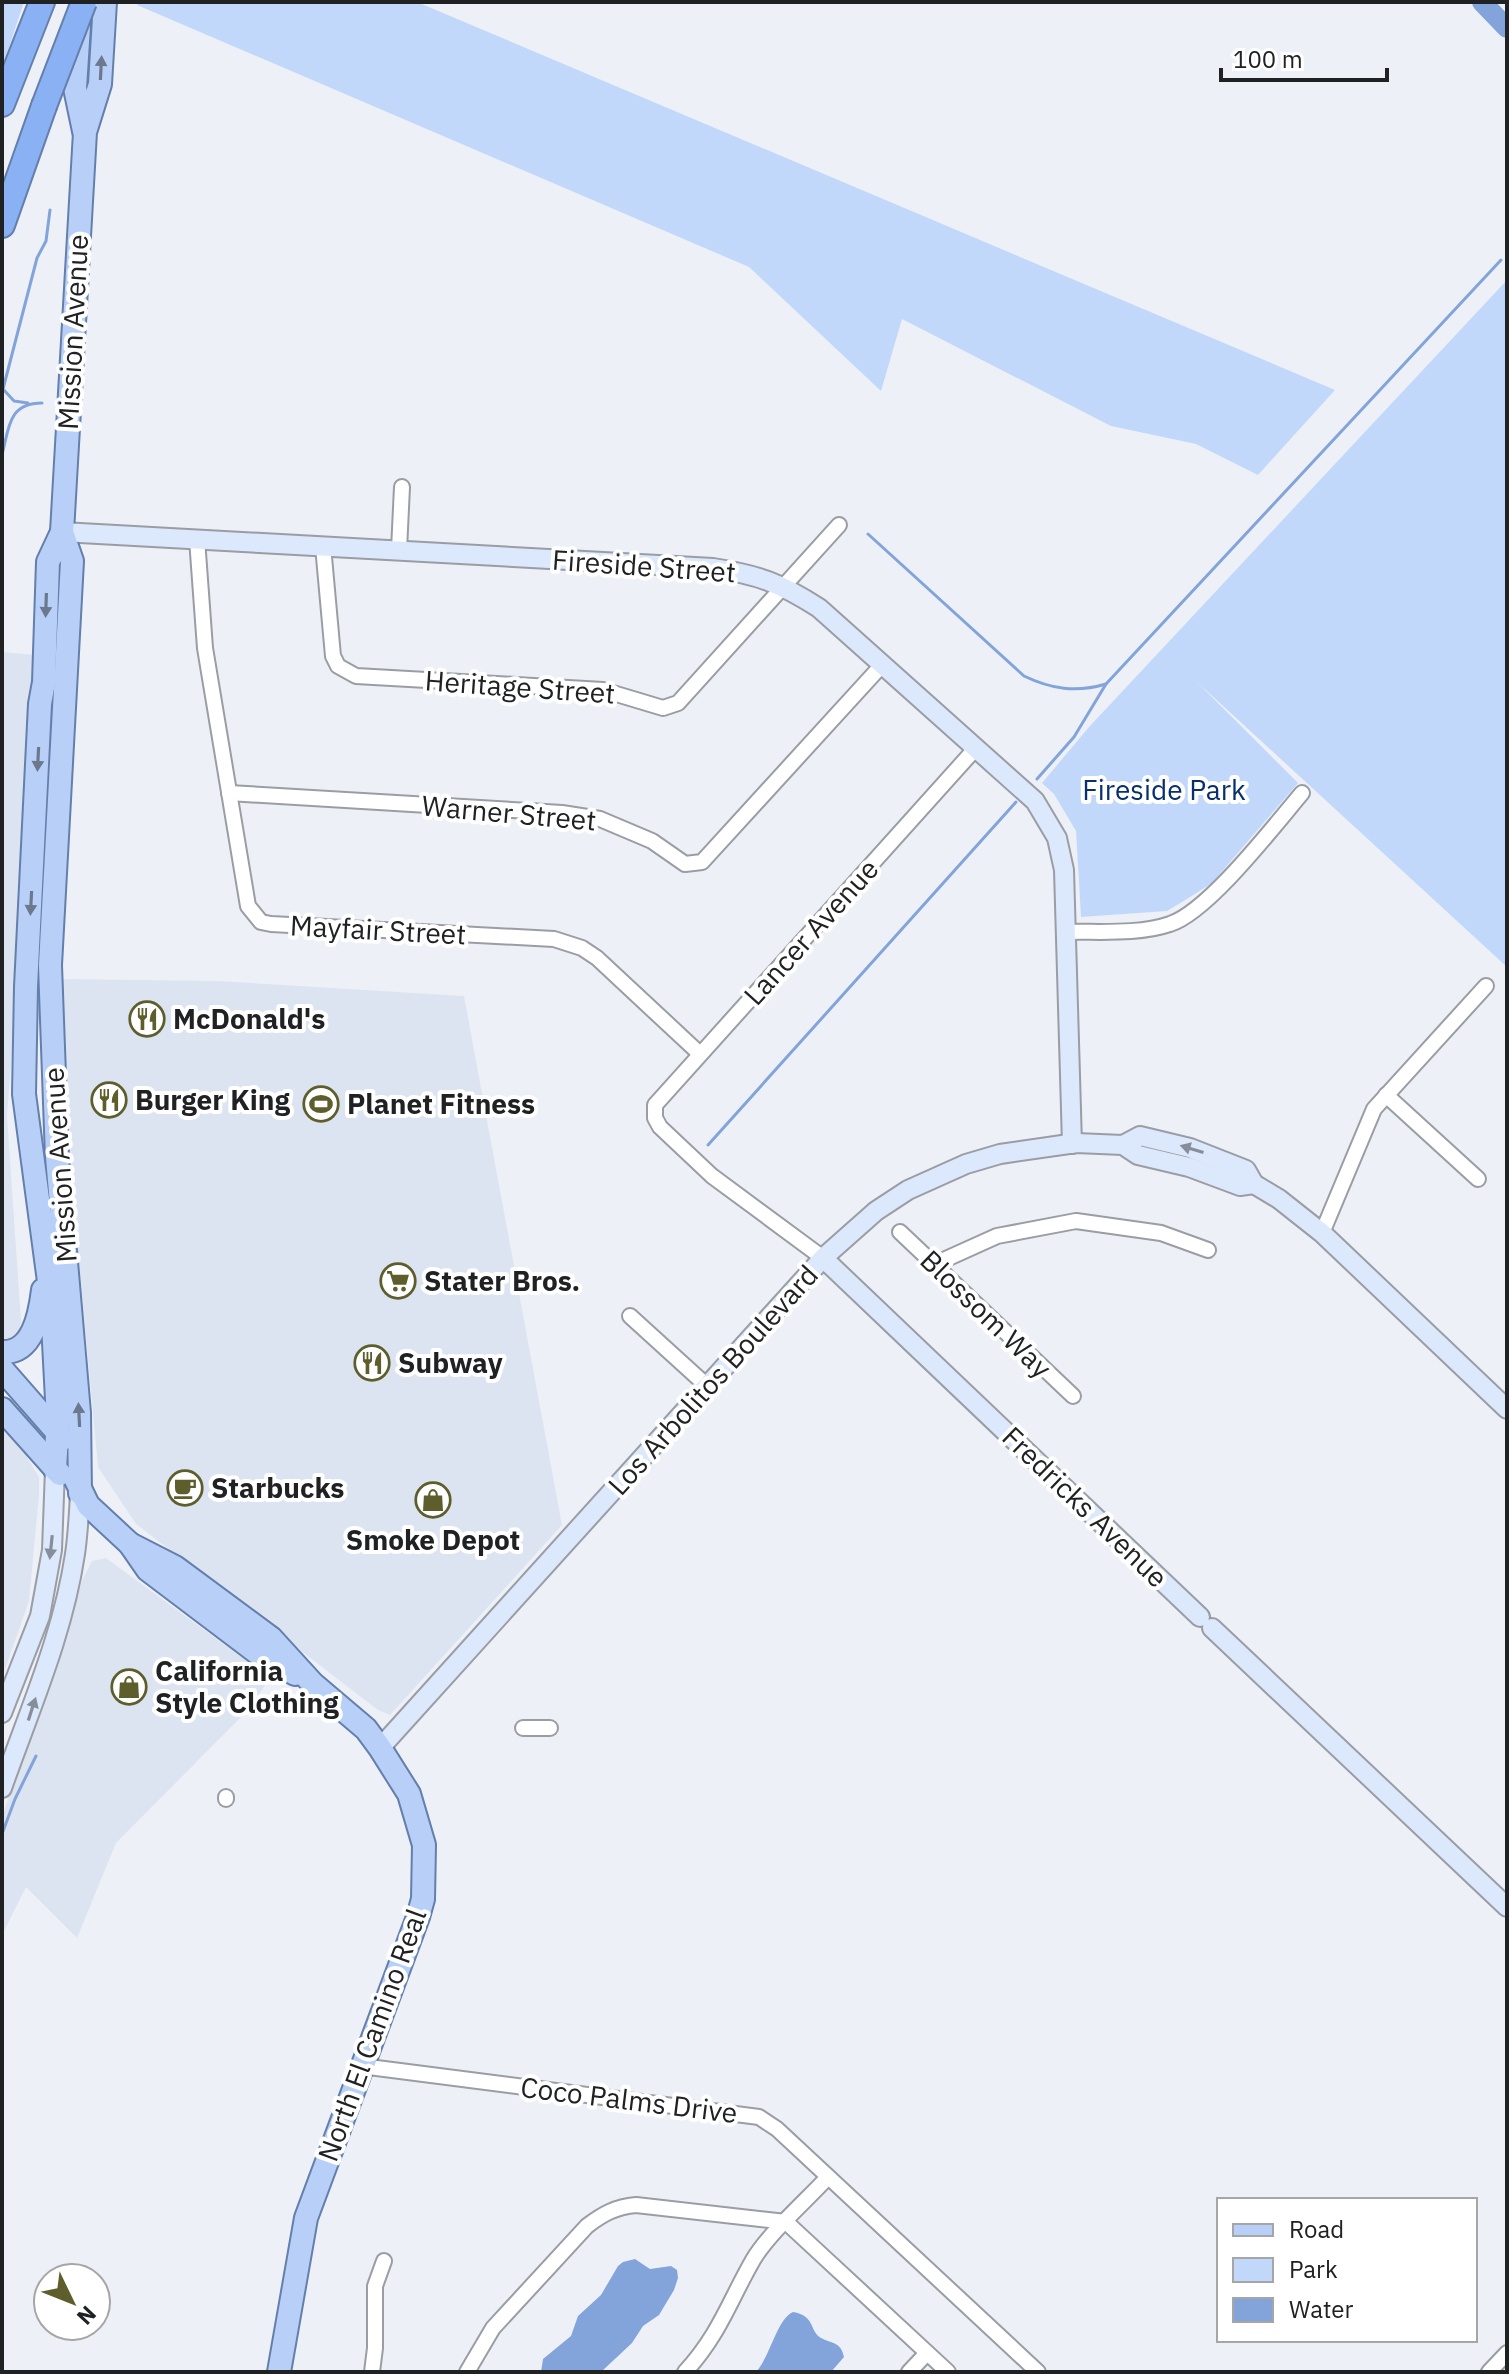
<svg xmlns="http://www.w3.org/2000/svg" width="1509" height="2374" font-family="'IBM Plex Sans',sans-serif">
<rect width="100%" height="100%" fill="#edf1f7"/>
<g fill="#dde4f1">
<polygon points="2,652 34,655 25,768 14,1026 7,1116 21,1321 20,1333 11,1341 2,1341"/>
<polygon points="60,979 218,981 464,996 562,1525 390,1715 378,1710 136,1524 98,1467 64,1101"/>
<polygon points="2,1427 20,1446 39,1477 39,1496 29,1601 2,1678"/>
<polygon points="106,1558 270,1678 249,1709 116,1843 77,1938 26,1887 2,1935 2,1817 82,1581 92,1561"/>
</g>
<g fill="#c2d8fa">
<polygon points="2,2 24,2 2,68"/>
<polygon points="138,2 417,2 1335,390 1258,475 1196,444 1111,426 902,319 881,391 749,267 137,5"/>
<polygon points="1507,280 1507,967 1197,682 1298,783 1212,883 1187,899 1167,911 1081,917 1076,831 1054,794 1042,783 1089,727"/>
</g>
<g fill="#83a4da">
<polygon points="635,2259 650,2269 671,2266 677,2270 678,2278 674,2290 659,2315 643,2326 632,2343 601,2372 541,2372 543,2359 571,2336 578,2316 601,2295 618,2266 623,2262"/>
<path d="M793 2312C816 2316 809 2331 821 2338 833 2344 841 2342 844 2357L831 2372H756C770 2357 777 2319 793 2312Z"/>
</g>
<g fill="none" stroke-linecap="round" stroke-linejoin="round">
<g stroke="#83a4da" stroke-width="3">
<polyline points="28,403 14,401 3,389 37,258 46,241 50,210"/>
<path d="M2 455C9 428 8 403 42 403"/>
<path d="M868 534 1024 676C1051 689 1076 693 1106 684"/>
<polyline points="1037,779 1074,737 1106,684 1501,260"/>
<polyline points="708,1145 1016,802"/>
<polyline points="2,1834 15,1799 36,1756"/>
</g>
<polyline stroke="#83a4da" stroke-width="20" points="1482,2 1507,28"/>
<defs>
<g id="street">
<polyline points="197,539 205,648 248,906 261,922 271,924 554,939 582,948 597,958 700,1054"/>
<polyline points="323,546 333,656 338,666 356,676 603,690 663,708 678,703 839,525"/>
<polyline points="399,550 402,487"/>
<polyline points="229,793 562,813 600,819 652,841 685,864 702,862 882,665"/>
<path d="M1065 932C1098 931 1138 935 1170 924 1208 912 1274 826 1302 793"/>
<polyline points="1386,1095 1478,1179"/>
<polyline points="900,1232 1073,1396"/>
<polyline points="1322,1233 1374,1109 1486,986"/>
<polyline points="823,1258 712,1176 660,1127 655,1118 655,1105 975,749"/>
<polyline points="938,1267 946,1259 997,1236 1076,1221 1161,1233 1208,1250"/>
<polyline points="630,1316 707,1386"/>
<polyline points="523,1728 550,1728"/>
<polyline points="226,1799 226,1797"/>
<polyline points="361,2066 759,2117 777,2129 1038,2372"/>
<polyline points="372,2372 375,2348 375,2286 384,2261"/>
<path d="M467 2372 493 2328 587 2226C604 2213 616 2207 636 2205L786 2222 948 2372"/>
<path d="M685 2372C719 2335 729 2302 753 2260 769 2233 806 2201 828 2177"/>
<polyline points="909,2372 927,2353"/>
<polyline points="1489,2372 1507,2353"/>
</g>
<g id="secondary">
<path d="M62 532 713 568C759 575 780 583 819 608L1035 801 1057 838 1064 870 1072 1144"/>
<polyline points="1123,1145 1140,1136 1190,1148 1246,1170 1254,1184 1279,1199 1322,1233 1507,1409"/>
<polyline points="823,1258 1200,1617"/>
<polyline points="1212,1628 1507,1907"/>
<polyline points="2,1713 40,1616 52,1550 55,1469"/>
<polyline points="380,1748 823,1258 876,1211 908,1190 966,1164 1000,1154 1076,1143 1123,1145 1138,1155 1189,1167 1240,1186 1254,1184"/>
<path d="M2 1788C29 1711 63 1635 75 1554 78 1534 79 1513 80 1493"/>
</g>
<g id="primary">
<polyline points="79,26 75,88 84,131"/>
<path d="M2 1352C33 1354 40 1314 43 1290"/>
<polyline points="2,1369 58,1433 61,1440"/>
<polyline points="2,1409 60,1474"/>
<polyline points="55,1469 58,1419 52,1304 24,1094 26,987 40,704 44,682 48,562 62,532"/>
<polyline points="76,1480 88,1505 130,1544 148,1570 259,1654 295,1674"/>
<polyline points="80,1493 79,1413 57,1157 50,965 72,561 62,532 85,132 100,84 105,2"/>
<polyline points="130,1544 175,1567 271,1638 313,1684 366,1729 380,1748 409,1794 424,1845 423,1899 418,1917 306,2218 279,2372"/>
</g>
<g id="highway">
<polyline points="2,104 42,2"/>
<polyline points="2,225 44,106"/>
</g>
</defs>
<use href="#street" stroke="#9a9da3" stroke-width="18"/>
<use href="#secondary" stroke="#9a9da3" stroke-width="22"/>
<use href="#primary" stroke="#647fab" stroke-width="26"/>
<use href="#highway" stroke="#647fab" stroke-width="28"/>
<use href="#street" stroke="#fff" stroke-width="14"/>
<use href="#secondary" stroke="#dce8fc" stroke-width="18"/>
<use href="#primary" stroke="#b8d0f8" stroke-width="22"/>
<use href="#highway" stroke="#89b1f4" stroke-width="24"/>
<defs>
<polyline id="highway-bridge" points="44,106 84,2"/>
</defs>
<use href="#highway-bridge" stroke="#647fab" stroke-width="28" stroke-linecap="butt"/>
<use href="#highway-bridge" stroke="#89b1f4" stroke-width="24"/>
</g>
<defs><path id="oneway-solid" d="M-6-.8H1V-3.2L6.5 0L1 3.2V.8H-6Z" transform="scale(2)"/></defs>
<g fill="#6c788e">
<use href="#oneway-solid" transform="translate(101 68) rotate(-87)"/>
<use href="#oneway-solid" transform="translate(46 605) rotate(92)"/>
<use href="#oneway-solid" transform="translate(38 759) rotate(93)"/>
<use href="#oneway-solid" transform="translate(31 903) rotate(93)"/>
<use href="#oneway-solid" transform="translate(79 1415) rotate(-93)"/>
</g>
<g fill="#878e9a">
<use href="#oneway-solid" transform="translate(1192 1149) rotate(-163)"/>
<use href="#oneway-solid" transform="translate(51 1547) rotate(96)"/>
<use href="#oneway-solid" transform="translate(32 1709) rotate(-72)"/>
</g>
<defs>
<symbol id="restaurant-ring" viewBox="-11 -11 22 22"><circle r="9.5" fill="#fff" stroke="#5d5e2b" stroke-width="1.5"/><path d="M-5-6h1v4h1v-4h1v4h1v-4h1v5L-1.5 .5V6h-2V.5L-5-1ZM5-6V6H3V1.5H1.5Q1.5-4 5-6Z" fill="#5d5e2b"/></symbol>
<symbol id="stadium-ring" viewBox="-11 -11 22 22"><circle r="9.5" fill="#fff" stroke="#5d5e2b" stroke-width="1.5"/><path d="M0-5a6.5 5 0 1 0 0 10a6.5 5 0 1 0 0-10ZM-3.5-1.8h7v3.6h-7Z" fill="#5d5e2b"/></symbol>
<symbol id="supermarket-ring" viewBox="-11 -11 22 22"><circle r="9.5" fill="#fff" stroke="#5d5e2b" stroke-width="1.5"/><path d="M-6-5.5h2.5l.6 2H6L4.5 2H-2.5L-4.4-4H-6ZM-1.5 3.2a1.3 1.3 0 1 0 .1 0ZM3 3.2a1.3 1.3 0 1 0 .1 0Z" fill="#5d5e2b"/></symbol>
<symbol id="cafe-ring" viewBox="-11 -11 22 22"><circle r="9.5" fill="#fff" stroke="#5d5e2b" stroke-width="1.5"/><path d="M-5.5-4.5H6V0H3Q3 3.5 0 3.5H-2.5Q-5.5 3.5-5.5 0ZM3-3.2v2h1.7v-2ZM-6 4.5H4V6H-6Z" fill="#5d5e2b"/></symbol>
<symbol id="shop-ring" viewBox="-11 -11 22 22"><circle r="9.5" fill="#fff" stroke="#5d5e2b" stroke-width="1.5"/><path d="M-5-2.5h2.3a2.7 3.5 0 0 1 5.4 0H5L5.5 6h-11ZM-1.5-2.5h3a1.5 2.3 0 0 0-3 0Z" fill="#5d5e2b"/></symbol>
</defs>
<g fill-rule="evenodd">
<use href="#restaurant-ring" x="127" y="999" width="40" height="40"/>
<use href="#restaurant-ring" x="89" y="1080" width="40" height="40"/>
<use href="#stadium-ring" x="301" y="1084" width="40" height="40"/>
<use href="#supermarket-ring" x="378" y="1261" width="40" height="40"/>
<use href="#restaurant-ring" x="352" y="1343" width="40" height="40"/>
<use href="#cafe-ring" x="165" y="1468" width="40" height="40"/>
<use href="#shop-ring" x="413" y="1480" width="40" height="40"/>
<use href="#shop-ring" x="109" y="1667" width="40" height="40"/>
</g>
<g text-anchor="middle" stroke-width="8" stroke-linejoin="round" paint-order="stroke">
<g font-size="28" fill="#202123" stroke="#fff">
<text transform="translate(73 332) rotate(-87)" y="10">Mission Avenue</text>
<text transform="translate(644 566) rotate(4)" y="10">Fireside Street</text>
<text transform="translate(520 687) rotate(4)" y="10">Heritage Street</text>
<text transform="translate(509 813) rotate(5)" y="10">Warner Street</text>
<text transform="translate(378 930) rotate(3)" y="10">Mayfair Street</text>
<text transform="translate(811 932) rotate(-48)" y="10">Lancer Avenue</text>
<text transform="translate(60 1165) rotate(-94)" y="10">Mission Avenue</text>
<text transform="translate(986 1314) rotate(44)" y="10">Blossom Way</text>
<text transform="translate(713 1380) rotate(-48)" y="10">Los Arbolitos Boulevard</text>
<text transform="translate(1085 1507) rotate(44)" y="10">Fredricks Avenue</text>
<text transform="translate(372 2035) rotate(-70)" y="10">North El Camino Real</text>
<text transform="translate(629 2100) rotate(7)" y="10">Coco Palms Drive</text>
</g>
<g font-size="28" fill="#08306f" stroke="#fff">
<text x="1164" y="800">Fireside Park</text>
</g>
<g font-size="28" font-weight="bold" fill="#202123" stroke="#fff" text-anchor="start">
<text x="173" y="1029">McDonald's</text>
<text x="135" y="1110">Burger King</text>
<text x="347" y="1114">Planet Fitness</text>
<text x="424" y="1291">Stater Bros.</text>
<text x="398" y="1373">Subway</text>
<text x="211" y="1498">Starbucks</text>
<text x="433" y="1550" text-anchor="middle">Smoke Depot</text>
<text x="155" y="1681">California<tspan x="155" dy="32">Style Clothing</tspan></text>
</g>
</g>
<rect width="1509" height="2374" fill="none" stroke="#202123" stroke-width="8"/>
<rect x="1217" y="2198" width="260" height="144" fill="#ffffff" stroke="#a6a6a7" stroke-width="2"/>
<rect x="1233" y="2224" width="40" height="12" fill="#b8d0f8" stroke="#a6a6a7" stroke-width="2"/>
<text x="1289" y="2238" font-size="24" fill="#202123">Road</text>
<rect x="1233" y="2258" width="40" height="24" fill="#c2d8fa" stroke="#a6a6a7" stroke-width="2"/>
<text x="1289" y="2278" font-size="24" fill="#202123">Park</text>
<rect x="1233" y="2298" width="40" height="24" fill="#83a4da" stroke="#a6a6a7" stroke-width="2"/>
<text x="1289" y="2318" font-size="24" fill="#202123">Water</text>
<g transform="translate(72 2302) rotate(133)"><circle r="38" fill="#ffffff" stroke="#a6a6a7" stroke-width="2"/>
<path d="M0-6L14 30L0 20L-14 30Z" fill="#5d5e2b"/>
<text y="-12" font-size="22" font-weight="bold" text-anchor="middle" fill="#202123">N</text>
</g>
<path d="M1221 68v12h166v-12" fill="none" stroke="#202123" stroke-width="4"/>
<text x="1233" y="68" font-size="24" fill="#202123" stroke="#ffffff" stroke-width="6" paint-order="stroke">100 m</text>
</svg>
